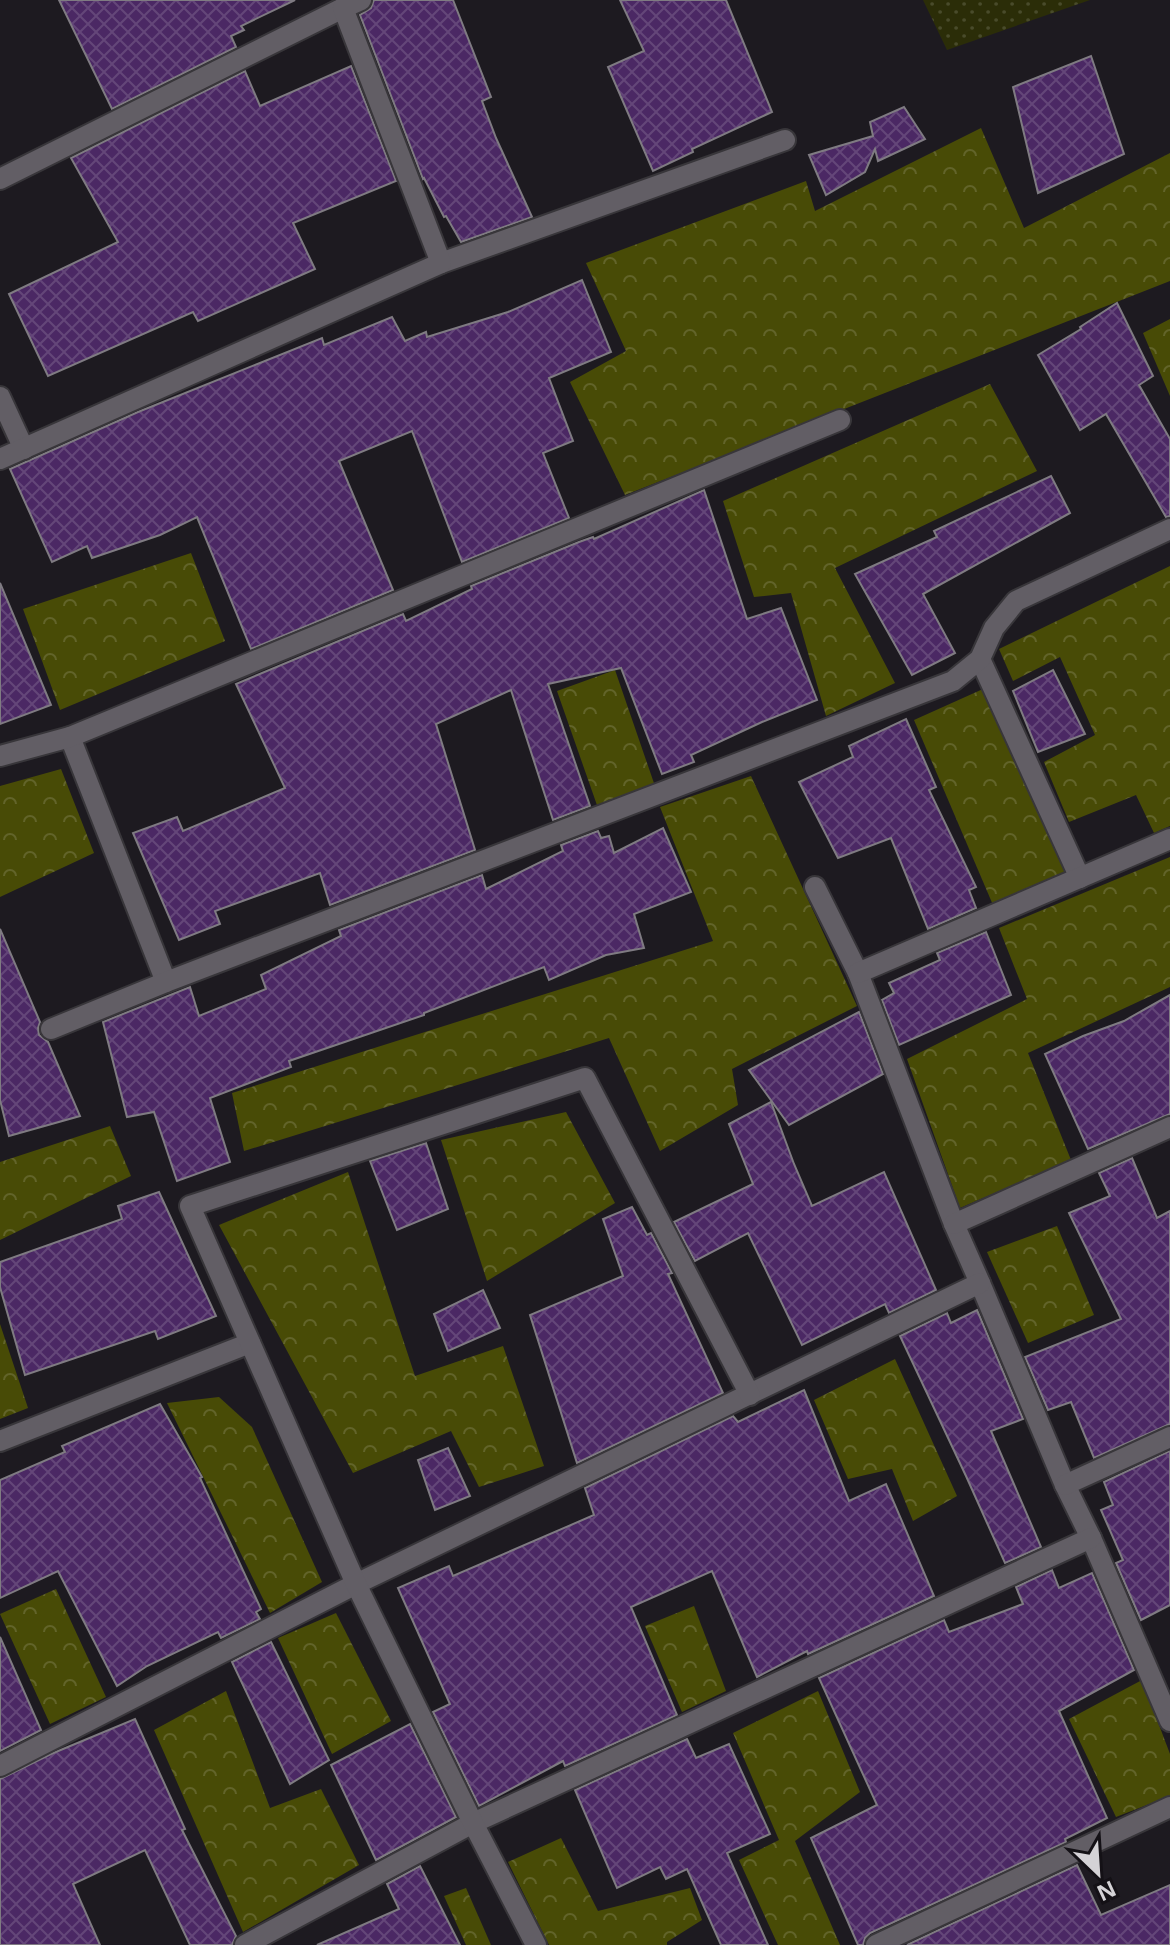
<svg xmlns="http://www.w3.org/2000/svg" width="1170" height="1945" font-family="'Open Sans',sans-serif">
<defs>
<pattern id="grass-dots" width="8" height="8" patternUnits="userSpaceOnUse" patternTransform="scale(2)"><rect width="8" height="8" fill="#2b2d08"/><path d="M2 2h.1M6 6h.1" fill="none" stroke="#494b2b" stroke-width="1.8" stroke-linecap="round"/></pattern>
<pattern id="forest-crowns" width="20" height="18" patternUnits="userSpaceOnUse" patternTransform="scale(2)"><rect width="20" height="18" fill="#484b06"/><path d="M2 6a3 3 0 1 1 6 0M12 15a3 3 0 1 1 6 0" fill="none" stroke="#62642a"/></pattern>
<pattern id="building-cross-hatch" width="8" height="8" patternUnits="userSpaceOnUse" patternTransform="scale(2)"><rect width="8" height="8" fill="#4b2864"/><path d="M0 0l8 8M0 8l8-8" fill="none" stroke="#644679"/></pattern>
</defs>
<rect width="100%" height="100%" fill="#1d1a20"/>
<polygon fill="url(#grass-dots)" points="923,0 1090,0 947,50"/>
<g fill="url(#forest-crowns)">
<polygon points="981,128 1024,228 1170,153 1170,281 625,495 570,382 626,351 586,263 806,181 815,211"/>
<polygon points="1170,319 1170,396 1143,333"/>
<polygon points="990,384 1037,471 835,568 895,683 826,716 791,593 754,597 723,501"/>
<polygon points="191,553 225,641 60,710 23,609"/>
<polygon points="1170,566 1170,826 1154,833 1136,795 1069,822 1044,762 1095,735 1060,657 1013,681 999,649"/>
<polygon points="615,670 656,789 598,808 557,691"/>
<polygon points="983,689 1066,871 993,905 914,720"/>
<polygon points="61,769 94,853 0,897 0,786"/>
<polygon points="751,776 857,1006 732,1069 738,1105 660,1151 609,1038 244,1151 232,1093 713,941 660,807"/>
<polygon points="1170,857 1170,987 1028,1053 1071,1160 960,1208 907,1059 1027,999 999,928"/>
<polygon points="566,1112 615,1203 487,1281 441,1140"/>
<polygon points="110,1126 131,1176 0,1240 0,1162"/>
<polygon points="348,1172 415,1376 503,1346 544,1466 479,1487 451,1431 353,1473 219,1225"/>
<polygon points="1057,1226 1094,1315 1028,1343 987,1252"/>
<polygon points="0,1324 28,1408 0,1419"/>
<polygon points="895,1359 957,1496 913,1521 892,1469 848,1479 814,1400"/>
<polygon points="219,1397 252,1427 322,1582 270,1613 167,1403"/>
<polygon points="56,1589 106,1697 50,1724 0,1614"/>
<polygon points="694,1606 726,1691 682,1712 645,1626"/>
<polygon points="336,1613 391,1721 332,1754 278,1638"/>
<polygon points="1142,1680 1170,1754 1170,1796 1116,1817 1069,1719"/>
<polygon points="226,1691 270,1808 321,1789 359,1865 243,1932 154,1730"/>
<polygon points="818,1691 860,1792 795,1841 840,1945 778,1945 739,1860 779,1840 733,1733"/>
<polygon points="561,1838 598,1911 690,1888 702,1920 667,1942 667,1945 549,1945 508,1862"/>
<polygon points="466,1888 491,1945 466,1945 444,1896"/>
</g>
<g fill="url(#building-cross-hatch)" stroke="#7f7b82" stroke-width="2">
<polygon points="59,0 295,0 241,26 244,30 231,36 236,47 112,109"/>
<polygon points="374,0 453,0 491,97 482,101 496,138 532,217 461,242 446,216 444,217 424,178 423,179 360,15 371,8"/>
<polygon points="620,0 726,0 772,112 692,149 693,152 653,171 608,67 644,51"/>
<polygon points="1091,56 1124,154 1038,193 1013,87"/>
<polygon points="351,66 396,181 293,223 315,269 198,321 193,312 48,376 9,294 118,242 71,158 245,71 260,106"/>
<polygon points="904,107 925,139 878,161 875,149 865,172 826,195 809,155 873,136 870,122"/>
<polygon points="582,280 611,352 549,378 573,441 543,453 569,518 462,562 412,431 339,461 393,590 251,649 197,517 160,535 92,558 87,546 52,562 10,469 138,412 322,338 324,345 392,317 405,341 426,332 427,337 508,312"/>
<polygon points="1117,303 1153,376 1139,385 1170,439 1170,516 1166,517 1106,414 1080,430 1038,355 1081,329 1080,327"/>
<polygon points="1051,476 1070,513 923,594 955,653 912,675 855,574 937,537 934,531"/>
<polygon points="704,490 747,619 781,608 817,700 762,722 691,755 694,762 662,774 621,668 548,684 590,806 553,820 511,690 436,724 475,850 330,905 320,873 215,911 220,924 179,940 133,833 177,817 183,831 285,788 236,684 403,614 406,621 472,589 471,586 579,542 593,537 594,539"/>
<polygon points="0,583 51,705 0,724"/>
<polygon points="1053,670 1085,734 1038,752 1013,691"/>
<polygon points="906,719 936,787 929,790 976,887 969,890 976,908 928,929 891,838 838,858 799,782 853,757 849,746"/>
<polygon points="663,828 691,892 634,914 644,948 606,955 549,980 544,967 424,1013 424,1015 289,1061 291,1067 210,1098 230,1162 177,1181 154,1112 127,1117 103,1022 190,987 199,1016 266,989 261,975 341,936 339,930 482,875 486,889 563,851 561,845 598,831 601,838 609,836 614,853"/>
<polygon points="0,929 40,1022 38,1028 39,1035 48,1042 80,1116 9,1136 0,1100"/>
<polygon points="986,932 1011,995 899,1045 882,1000 894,993 889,983 940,960 937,953"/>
<polygon points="1170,995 1170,1114 1088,1149 1045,1054 1083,1036 1124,1021"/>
<polygon points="859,1012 883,1074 789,1125 749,1070"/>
<polygon points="771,1102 794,1164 812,1206 884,1172 936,1290 889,1313 885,1304 802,1345 748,1233 695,1261 674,1222 753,1184 729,1124"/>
<polygon points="426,1143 448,1209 397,1230 370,1161"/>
<polygon points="1132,1158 1157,1218 1170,1211 1170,1424 1094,1458 1071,1402 1048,1410 1025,1357 1121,1319 1069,1213 1110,1196 1099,1173"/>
<polygon points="159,1192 216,1316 158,1339 155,1331 25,1375 0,1287 0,1262 122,1219 118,1206"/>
<polygon points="632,1207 647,1235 651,1233 672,1273 668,1274 723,1393 577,1463 530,1315 623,1276 603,1219"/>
<polygon points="483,1290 500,1328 448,1351 434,1314"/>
<polygon points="977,1310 1023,1419 991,1431 1041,1547 1005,1563 966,1476 900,1336 947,1313 951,1323"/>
<polygon points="804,1390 849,1501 886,1484 934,1596 808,1654 807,1651 757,1677 712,1571 631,1607 677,1715 565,1766 563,1761 479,1806 433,1712 450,1704 398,1588 449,1566 453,1576 594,1515 585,1488 733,1416 738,1422"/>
<polygon points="160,1404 202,1477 200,1478 261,1609 256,1612 260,1619 221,1638 218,1632 147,1666 117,1686 58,1571 0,1598 0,1480 65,1452 62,1446"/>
<polygon points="448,1448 470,1496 435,1510 418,1460"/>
<polygon points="1170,1451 1170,1605 1141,1620 1116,1563 1123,1560 1101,1510 1113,1505 1104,1482"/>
<polygon points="1052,1570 1059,1588 1092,1573 1134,1670 1059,1711 1107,1818 1065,1839 1066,1842 870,1933 865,1938 863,1945 858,1945 811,1838 877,1805 819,1678 944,1620 949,1632 1023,1604 1016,1587"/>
<polygon points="0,1637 41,1730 0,1751"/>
<polygon points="271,1642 329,1760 290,1784 232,1662"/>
<polygon points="135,1719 185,1829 182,1830 236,1936 232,1945 190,1945 145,1850 73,1884 100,1945 0,1945 0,1779 51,1754"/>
<polygon points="410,1724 456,1817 376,1860 331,1765"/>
<polygon points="687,1739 696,1758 729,1744 770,1834 727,1853 768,1945 721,1945 687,1869 666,1879 660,1867 617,1888 575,1790"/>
<polygon points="1077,1865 1101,1915 1170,1885 1170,1945 907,1945"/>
<polygon points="420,1866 460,1945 317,1945 399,1909 387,1884"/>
</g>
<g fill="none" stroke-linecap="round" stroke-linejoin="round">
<defs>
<g id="minor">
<polyline points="0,179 343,8"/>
<polyline points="441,263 785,140"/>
<polyline points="0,397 24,449"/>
<polyline points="0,459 441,263 343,8 361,0"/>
<polyline points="980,659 1080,878"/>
<polyline points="70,737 166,982"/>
<polyline points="0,756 70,737 840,420"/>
<polyline points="815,887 858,973 954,1224 980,1283 1065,1485 1091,1538 1170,1721"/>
<polyline points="858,973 1170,839"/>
<polyline points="51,1029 166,982 953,681 980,659 994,628 1016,601 1170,529"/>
<polyline points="954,1224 1170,1127"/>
<polyline points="0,1441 250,1343"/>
<polyline points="1065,1485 1170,1437"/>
<polyline points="0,1766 356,1584 980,1283"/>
<polyline points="245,1945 473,1823 1091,1538"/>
<polyline points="536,1945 473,1823 356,1584 190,1206 585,1078 750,1395"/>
<polyline points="876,1945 1170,1807"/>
</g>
</defs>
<use href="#minor" stroke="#38363a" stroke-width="24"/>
<use href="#minor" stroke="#625e65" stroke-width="20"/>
</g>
<g transform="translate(1098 1873) rotate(155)" stroke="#141116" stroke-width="6" paint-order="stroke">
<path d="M0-6L14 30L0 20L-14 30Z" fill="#d4d2d6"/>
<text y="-12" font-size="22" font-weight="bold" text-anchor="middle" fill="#d4d2d6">N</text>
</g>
</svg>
